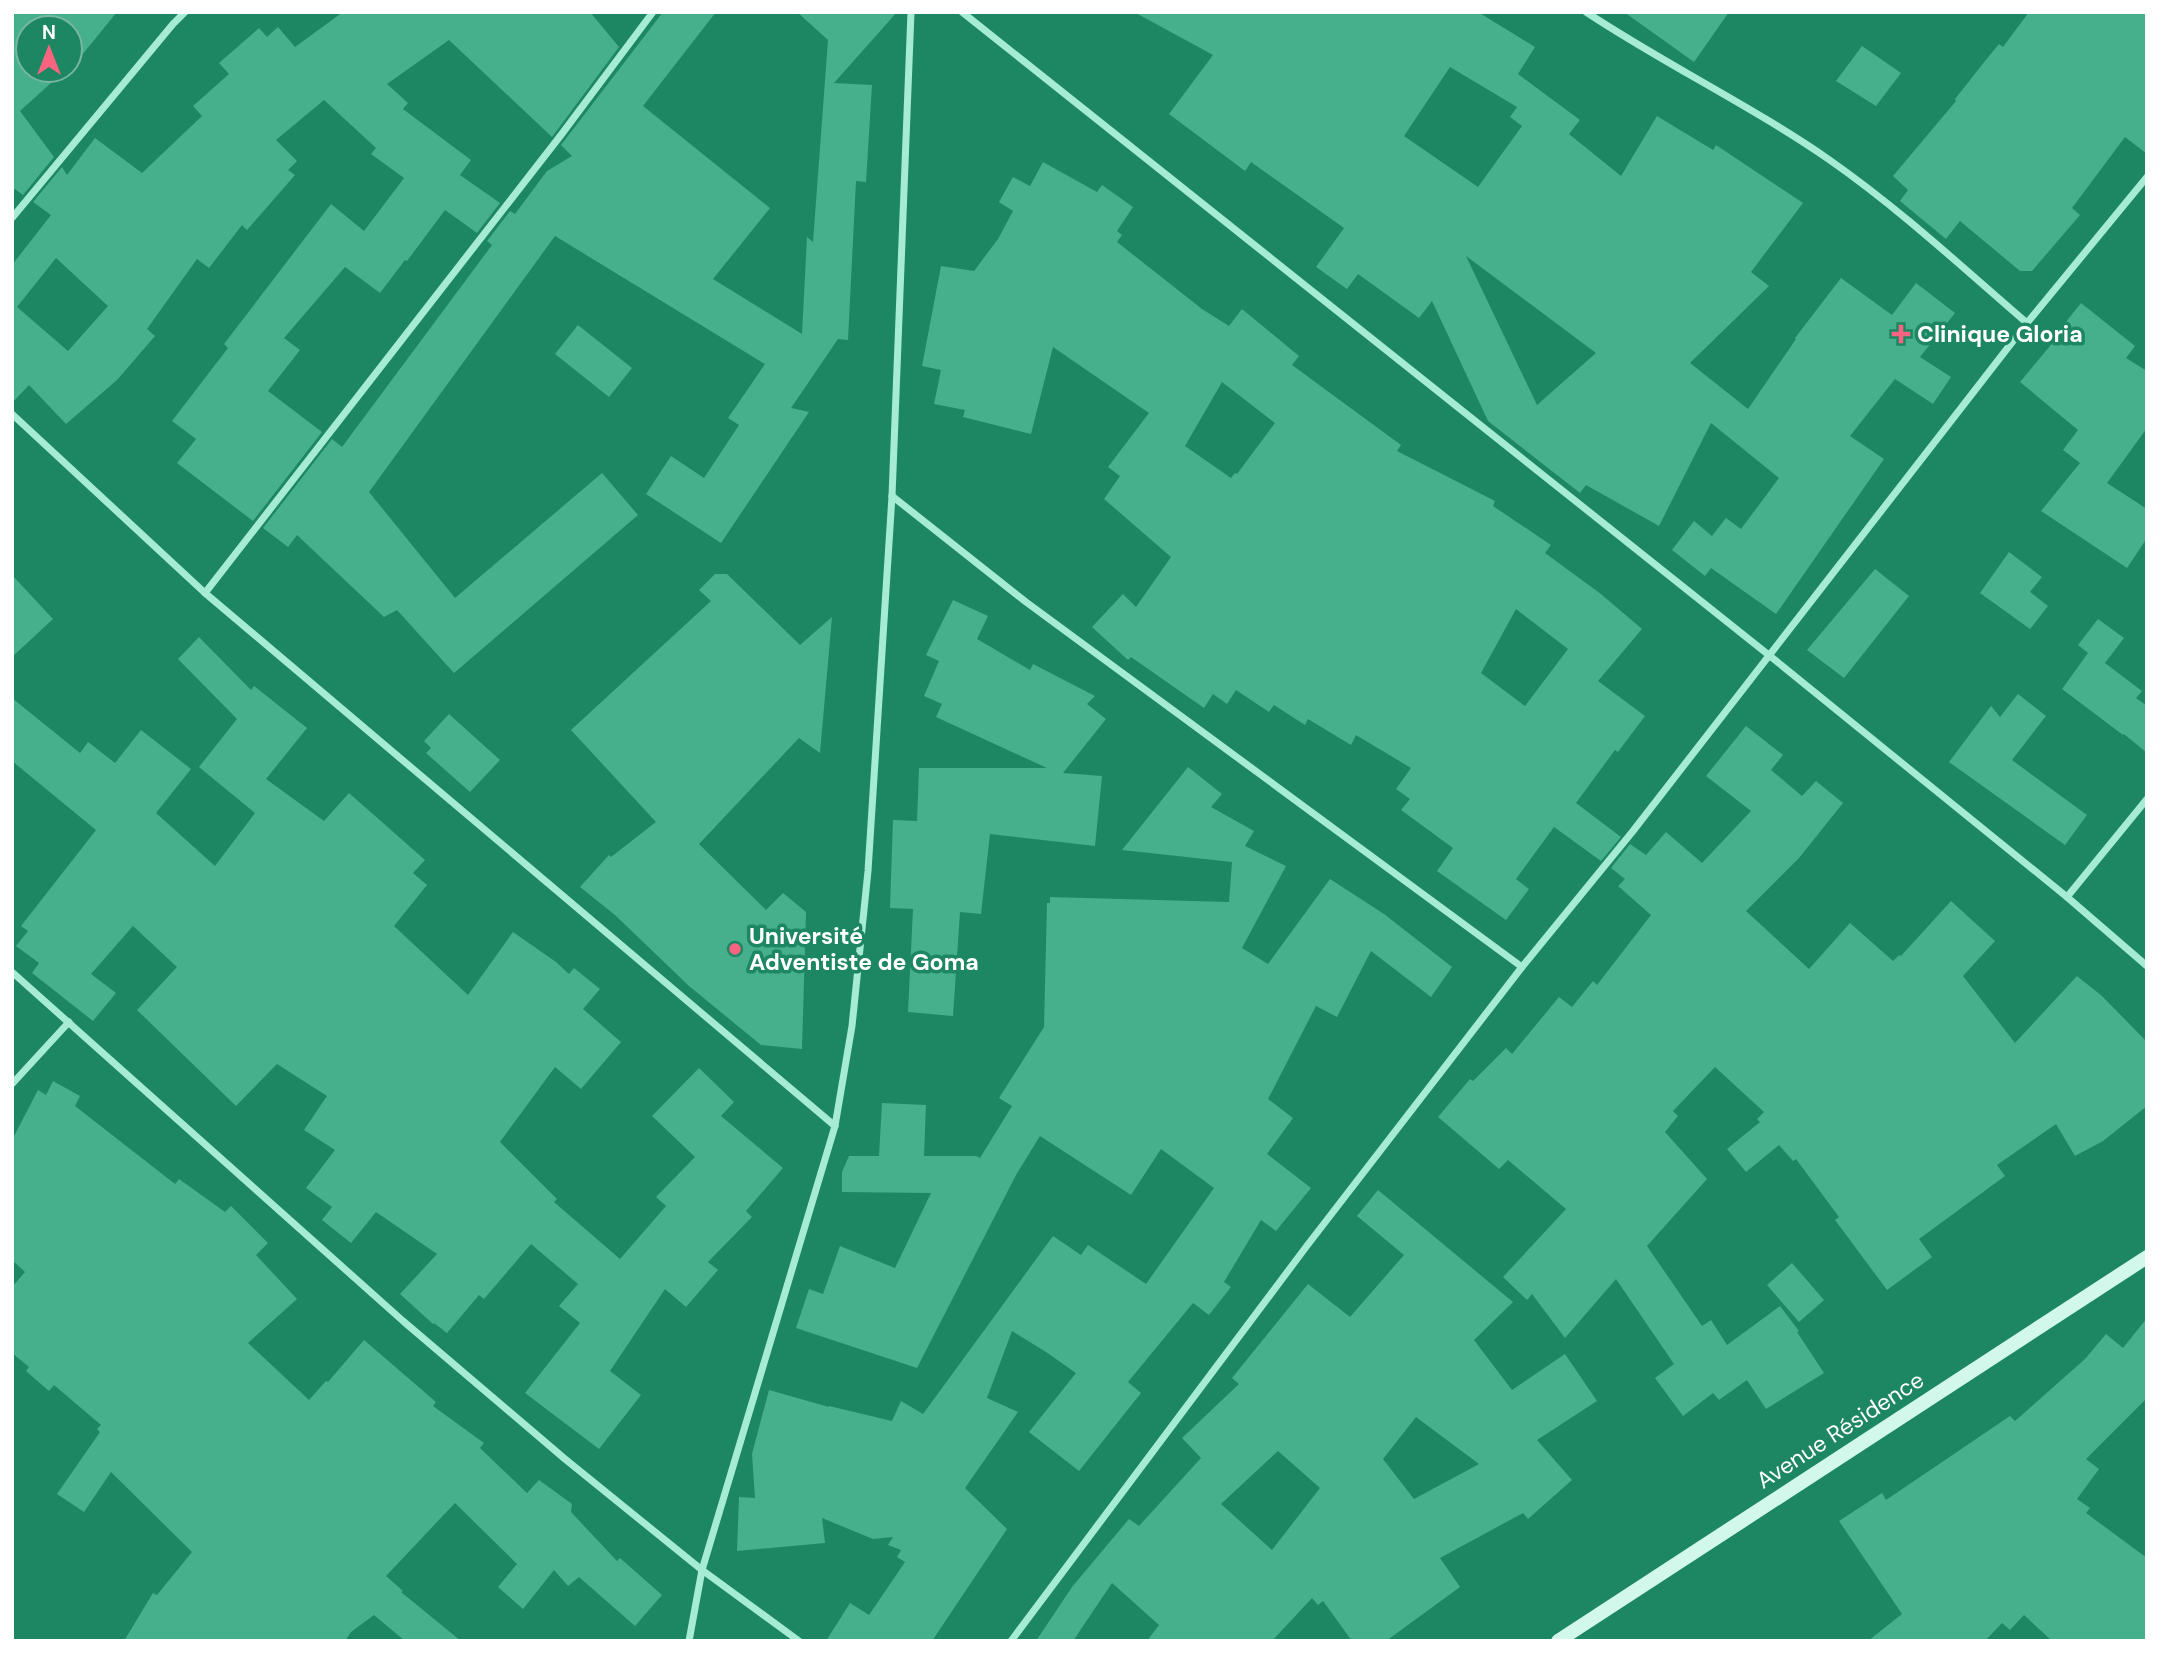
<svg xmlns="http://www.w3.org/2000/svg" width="2159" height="1653" font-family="'DM Sans',sans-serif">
<rect width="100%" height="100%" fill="#1d8763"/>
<g fill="#45b08b" fill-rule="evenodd">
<path d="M12 12H117L64 77 61 74 20 111 54 157 23 195 12 187ZM28 28H70V70H28Z"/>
<path d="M343 12H590L619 47 552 137 449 40 387 84 408 103 403 109 471 160 460 175 500 203 477 233 445 210 407 261 405 260 380 293 345 267 284 338 300 350 268 391 322 432 253 521 177 463 196 439 172 421 228 348 224 344 331 204 364 231 404 178 371 154 376 148 324 100 276 140 297 161 288 170 295 175 247 230 242 225 209 268 197 259 147 329 155 336 117 380 66 424 29 385 12 403V265L51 215 33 202 62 167 67 175 95 138 142 173 202 116 193 106 229 74 219 63 259 28 267 37 278 27 295 47ZM56 258 108 306 68 351 17 307Z"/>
<polygon points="663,12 716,12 643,106 770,208 713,279 802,334 807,237 813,242 828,40 797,12 897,12 834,83 872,85 866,182 856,181 848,340 838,339 791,408 809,412 721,543 646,494 671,456 704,478 739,425 728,418 765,364 555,236 369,492 455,598 602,473 638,515 454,673 397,610 384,617 297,535 288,547 263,528 332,439 342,447 492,245 487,241 510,211 515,214 547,171 572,156 561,145"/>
<path d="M1134 12H1478L1535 47 1518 74 1580 120 1569 134 1621 176 1657 116 1713 150 1716 145 1803 203 1751 272 1769 286 1690 363 1748 409 1796 339 1795 338 1841 278 1892 315 1916 283 1955 313 1920 357 1951 377 1933 404 1895 379 1850 436 1884 459 1776 614 1711 568 1705 576 1672 550 1694 521 1712 536 1726 518 1741 529 1779 478 1711 423 1659 526 1586 485 1580 493 1488 421 1432 301 1419 318 1358 274 1347 289 1316 267 1344 228 1251 162 1245 171 1169 114 1213 55ZM1450 67 1517 107 1510 117 1522 126 1478 187 1404 136ZM1466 256 1596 353 1537 405Z"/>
<polygon points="1624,12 1729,12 1694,62"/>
<polygon points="2029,12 2147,12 2147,154 2125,137 2072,208 2080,215 2032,271 2020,271 1960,221 1946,239 1900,201 1908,190 1893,176 1956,101 1955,99 1985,61 1999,44 2003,47"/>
<polygon points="1862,46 1901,73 1876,106 1836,81"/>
<path d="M1043 162 1097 192 1102 185 1133 207 1117 231 1122 235 1117 242 1202 309 1229 326 1242 309 1299 356 1292 365 1401 445 1397 451 1495 501 1493 506 1551 545 1545 553 1601 594 1642 629 1598 681 1645 716 1618 752 1615 750 1576 803 1621 837 1601 861 1554 827 1516 879 1529 889 1506 920 1437 871 1453 848 1401 810 1410 799 1396 789 1411 768 1356 735 1351 745 1308 719 1305 725 1274 705 1269 712 1236 690 1227 704 1213 694 1204 708 1131 657 1128 660 1092 627 1123 594 1136 607 1171 557 1104 499 1120 476 1108 467 1149 413 1053 347 1031 434 963 417 965 410 934 404 941 370 922 366 941 266 974 271 998 239 1013 211 999 202 1013 177 1030 186ZM1222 382 1275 423 1237 474 1235 473 1231 478 1185 446ZM1516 609 1568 649 1525 706 1481 673Z"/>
<polygon points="2081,303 2135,346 2126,358 2147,371 2147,428 2107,483 2147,509 2147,538 2127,568 2041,511 2080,463 2063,450 2078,430 2020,382 2055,340 2053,338"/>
<polygon points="578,325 632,368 609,397 555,354"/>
<polygon points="2009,552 2042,577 2030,592 2048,606 2030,629 1980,593"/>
<polygon points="1875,569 1909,596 1844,678 1807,650"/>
<polygon points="715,574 727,574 800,645 832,617 820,753 799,738 699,844 766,910 783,893 806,912 802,1049 761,1045 689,986 615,915 580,887 609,855 611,857 656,822 571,730 711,601 699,590"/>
<polygon points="12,575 53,619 12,657"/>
<polygon points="953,600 988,616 977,639 1030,670 1033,664 1095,696 1087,704 1106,719 1063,773 1102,776 1095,846 990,834 981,914 960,912 953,1016 908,1012 913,909 890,908 893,820 917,821 919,768 1047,768 936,717 942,704 924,696 939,661 926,655"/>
<polygon points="2098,619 2124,638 2105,663 2142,691 2136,698 2147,706 2147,753 2124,734 2123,735 2062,689 2088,653 2078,645"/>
<polygon points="199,637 251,690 254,686 307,728 266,779 324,821 349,793 425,860 413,873 427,885 394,926 468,995 513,932 556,962 569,974 574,968 600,989 583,1009 621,1042 581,1089 555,1067 500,1142 557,1199 554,1202 620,1259 666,1206 656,1197 695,1157 652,1116 699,1068 734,1102 721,1116 783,1168 746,1211 752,1217 708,1262 718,1270 686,1307 665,1289 610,1371 641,1395 599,1449 525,1393 580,1323 559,1306 578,1284 531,1244 484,1299 479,1295 447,1333 434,1323 433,1324 400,1294 437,1254 376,1212 351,1243 322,1220 332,1207 306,1188 335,1150 304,1130 327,1096 277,1064 236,1106 137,1010 177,967 133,926 91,974 116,993 93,1021 32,973 39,963 16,946 28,931 21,926 96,830 12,761 12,698 80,753 88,742 115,763 141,730 191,769 156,813 215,866 255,813 199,767 237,719 178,659"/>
<polygon points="2018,694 2046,716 2012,760 2087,815 2065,845 1949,762 1991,706 2000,717"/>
<polygon points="449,714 500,760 470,792 426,753 431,748 424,741"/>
<polygon points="1746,726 1783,755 1771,770 1802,796 1816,781 1843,803 1799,858 1746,911 1809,969 1850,923 1893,961 1899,955 1901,956 1951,901 1995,941 1963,976 2015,1043 2077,976 2102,996 2147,1042 2147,1106 2103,1141 2075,1156 2056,1124 1997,1165 2005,1176 1919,1239 1932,1257 1887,1290 1835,1220 1839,1217 1796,1159 1793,1161 1779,1145 1746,1172 1727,1149 1760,1122 1757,1119 1764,1112 1715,1067 1673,1111 1678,1116 1665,1132 1707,1179 1647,1246 1702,1326 1711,1320 1727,1345 1780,1306 1799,1331 1797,1332 1824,1373 1766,1409 1747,1380 1719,1400 1713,1393 1683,1416 1655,1378 1674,1364 1616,1279 1565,1338 1532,1294 1527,1300 1503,1277 1566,1209 1508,1160 1499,1169 1438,1117 1470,1079 1473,1081 1506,1048 1512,1054 1559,997 1572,1007 1593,981 1597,985 1651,915 1618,886 1625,879 1611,868 1630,844 1646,855 1666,832 1702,863 1751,811 1706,776"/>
<polygon points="1188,767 1222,794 1211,807 1254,831 1245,846 1286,866 1242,948 1268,964 1330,879 1384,914 1452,967 1431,997 1371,951 1337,1017 1316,1006 1268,1099 1293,1118 1267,1154 1311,1188 1276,1231 1261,1220 1224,1282 1231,1287 1209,1315 1193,1303 1128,1382 1141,1393 1079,1471 1029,1432 1076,1373 1046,1352 1012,1331 987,1398 1018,1412 965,1488 1007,1529 932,1641 826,1641 850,1603 869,1615 905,1562 897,1557 901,1550 888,1545 893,1537 873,1539 822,1518 825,1543 737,1551 739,1497 755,1498 752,1454 769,1390 829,1407 829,1406 892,1421 901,1401 923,1414 1053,1236 1081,1255 1088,1245 1146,1284 1214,1188 1161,1149 1131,1195 1040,1136 1016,1175 917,1368 796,1328 809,1289 823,1294 840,1246 895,1268 931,1193 842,1192 842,1172 849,1156 879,1156 882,1103 926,1105 924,1156 976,1156 980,1158 1012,1106 999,1098 1044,1027 1047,903 1050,903 1050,897 1229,902 1232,862 1122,850"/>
<polygon points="53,1081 80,1096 75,1106 175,1184 179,1179 225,1212 231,1206 268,1243 256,1255 297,1299 248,1343 309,1400 326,1381 328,1382 364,1340 436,1402 433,1406 484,1443 480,1448 527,1493 539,1480 572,1504 571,1512 617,1561 620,1558 662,1595 635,1626 579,1577 568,1586 554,1570 523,1609 498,1587 517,1564 455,1503 386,1576 403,1591 401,1592 461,1641 405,1641 374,1615 351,1632 345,1641 124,1641 153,1593 157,1595 192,1552 111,1472 84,1512 57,1494 100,1432 97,1429 101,1425 54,1385 49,1391 26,1371 29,1367 12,1353 12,1287 25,1272 12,1260 12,1140 38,1090 46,1095"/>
<path d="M1378 1190 1513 1302 1474 1340 1512 1390 1565 1354 1597 1401 1537 1440 1572 1480 1528 1519 1523 1513 1440 1558 1460 1587 1386 1641H1352L1323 1601 1318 1605 1312 1598 1272 1641H1147L1159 1625 1112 1583 1073 1641H1036L1072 1587 1129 1519 1139 1526 1201 1458 1182 1438 1239 1384 1232 1378 1308 1284 1350 1317 1404 1255 1357 1216ZM1416 1417 1479 1464 1414 1499 1383 1459ZM1278 1451 1320 1488 1272 1550 1221 1504Z"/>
<polygon points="1792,1263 1824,1300 1799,1322 1767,1285"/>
<polygon points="2147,1318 2147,1398 2086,1459 2099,1469 2077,1499 2090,1508 2086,1513 2147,1558 2147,1641 2052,1641 2024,1615 2010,1630 2002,1623 1985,1641 1868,1641 1902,1614 1839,1521 1882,1493 1886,1500 2010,1416 2015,1421 2085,1359 2106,1334 2123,1348"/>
</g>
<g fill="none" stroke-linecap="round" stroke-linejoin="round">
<g stroke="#a6ebd3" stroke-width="7">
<polyline points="962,12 1770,656 2067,897 2147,966"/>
<path d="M1586 12C1666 65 1752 106 1831 161 1901 210 1963 268 2027 323"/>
<polyline points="12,218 173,24 185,12"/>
<polyline points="12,414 205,593 835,1126"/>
<polyline points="892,496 1026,602 1522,967"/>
<polyline points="205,593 561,135 653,12"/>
<polyline points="2067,897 2147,799"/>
<polyline points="12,972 403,1321 565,1459 702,1570 799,1641"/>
<polyline points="12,1084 69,1022"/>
<polyline points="689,1641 702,1570 835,1126 852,1026 868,871 892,496 911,12"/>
<polyline points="1011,1641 1306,1247 1522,967 1633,831 2027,323 2147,177"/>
</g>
<polyline stroke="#d2f8eb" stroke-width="14" points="1558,1641 2147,1257"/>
</g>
<g fill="#fb6481" stroke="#1d8763" stroke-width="2.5">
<path d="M1897.5 323.5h7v7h7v7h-7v7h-7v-7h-7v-7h7z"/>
<circle cx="735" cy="949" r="7"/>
</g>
<g text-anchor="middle" stroke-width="7" stroke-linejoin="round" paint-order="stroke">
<g font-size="23" font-weight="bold" fill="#fff" stroke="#1d8763" text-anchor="start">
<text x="1917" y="342">Clinique Gloria</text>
<text x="749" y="944">Université<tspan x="749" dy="26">Adventiste de Goma</tspan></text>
</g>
<g font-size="23" fill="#fff" stroke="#1d8763">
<text transform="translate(1840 1430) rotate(-33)" y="8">Avenue Résidence</text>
</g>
</g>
<rect width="2159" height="1653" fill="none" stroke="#ffffff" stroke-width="28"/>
<g transform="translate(49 49)"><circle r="33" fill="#1d8763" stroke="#77b7a1" stroke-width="2"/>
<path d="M0-5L12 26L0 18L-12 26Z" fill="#fb6481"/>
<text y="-10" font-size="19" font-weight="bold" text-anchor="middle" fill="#ffffff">N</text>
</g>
</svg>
